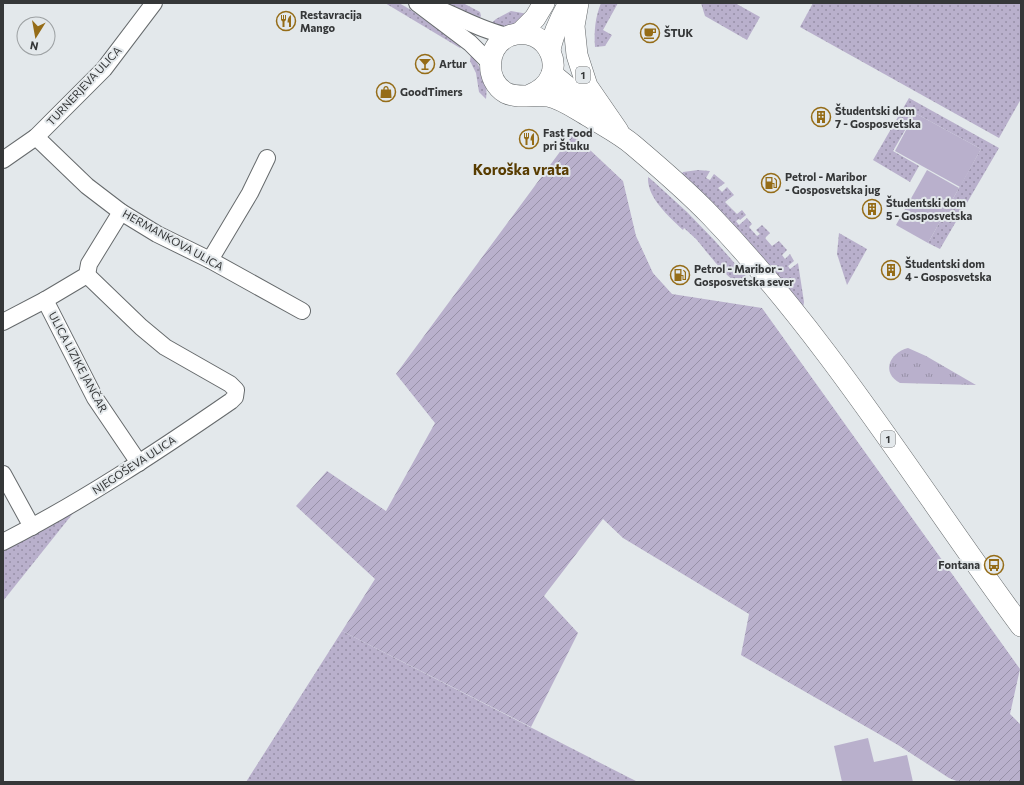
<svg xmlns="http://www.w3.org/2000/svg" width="1024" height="785" font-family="Commissioner,sans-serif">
<defs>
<pattern id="grass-dots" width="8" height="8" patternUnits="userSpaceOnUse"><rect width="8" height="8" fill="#b9b0cc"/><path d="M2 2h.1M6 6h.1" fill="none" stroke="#9790a7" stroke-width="1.8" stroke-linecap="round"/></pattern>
<pattern id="park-tufts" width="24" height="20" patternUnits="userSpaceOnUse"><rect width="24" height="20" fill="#b9b0cc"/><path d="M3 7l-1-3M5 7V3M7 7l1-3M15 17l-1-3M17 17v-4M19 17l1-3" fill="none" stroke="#9790a7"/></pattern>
<pattern id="garden-furrows" width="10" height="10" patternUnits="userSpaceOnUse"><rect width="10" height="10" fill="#b9b0cc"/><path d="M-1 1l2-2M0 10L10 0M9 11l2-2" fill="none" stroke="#9790a7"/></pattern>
</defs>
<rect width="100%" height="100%" fill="#e3e8eb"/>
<g fill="url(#grass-dots)">
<polygon points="385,3 399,3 411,10 462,46 460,48"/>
<polygon points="443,3 463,3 480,12 481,16 477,22"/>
<path d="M601 3H618L603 30 612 35 605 46 595 47C594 31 595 18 601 3Z"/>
<polygon points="701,3 735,3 760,17 747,40 705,16"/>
<polygon points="813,3 1021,3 1021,99 999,138 800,27"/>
<path d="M511 11 528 14C512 29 507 28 487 27L496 19Z"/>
<path d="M471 54C480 66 489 83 486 99L479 92 476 73 470 61Z"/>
<polygon points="909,98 999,148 940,249 928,243 981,149 915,113 893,151 919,166 910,182 873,160"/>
<polygon points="698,170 710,171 706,178 710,180 714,174 725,183 718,188 722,192 727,187 734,195 725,202 737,214 742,210 746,215 740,220 739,219 736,221 739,225 747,218 752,224 749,227 757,236 760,234 756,230 762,225 770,233 765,238 772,246 779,241 787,250 782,255 785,259 790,254 794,261 788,266 790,269 798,263 804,302 803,308 681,175 683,172"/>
<path d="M648 177 653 181 687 212 715 241 753 284V286C735 293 707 251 696 239 692 235 688 232 684 228L683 230C669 216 647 198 648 177Z"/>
<polygon points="839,233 867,249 847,285 837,254"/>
<polygon points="78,507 3,601 3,546"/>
<polygon points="342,631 624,775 638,782 246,782"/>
</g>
<path fill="url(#park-tufts)" d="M908 348 926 356 976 385 900 383C881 373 889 353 908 348Z"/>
<polygon fill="url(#garden-furrows)" points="573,134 623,181 636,236 653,273 672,294 762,308 1020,669 1010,714 1021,725 1021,782 959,782 949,778 898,745 741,655 749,614 623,538 603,519 544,596 578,633 531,727 342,631 375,579 296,506 327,471 386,511 435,423 396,374"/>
<g fill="#b9b0cc">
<polygon points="915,113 981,149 960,187 895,151"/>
<polygon points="927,170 959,188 928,243 896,225"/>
<polygon points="868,738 874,762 907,755 913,782 842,782 834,746"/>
</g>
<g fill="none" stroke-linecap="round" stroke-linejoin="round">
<defs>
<g id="minor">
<polyline points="417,3 470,43 490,63"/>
<path d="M425 4C454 13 478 30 508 36"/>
<polyline points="36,137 87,186 121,212 157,234 210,260 302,311"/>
<polyline points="3,160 36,137 104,69 154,3"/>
<polyline points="210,260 250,193 267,158"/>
<polyline points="45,300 95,398 139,463"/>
<polyline points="3,322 45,300 87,275 89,264 121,212"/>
<polyline points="3,474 32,527"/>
<path d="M3 542C83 501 157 452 231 401L235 397 236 390 230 384 165 347 141 327 87 275"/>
</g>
<g id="major">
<polyline points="578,3 574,26 577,55 587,86 618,131"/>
<polyline points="520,33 535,18 544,3"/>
<path d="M550 50C553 33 560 19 569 3"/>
<polyline points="552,74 591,106"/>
<path d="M530 95C575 77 547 21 509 36 486 46 484 80 506 93 519 99 534 94 548 96 563 99 577 110 590 117 604 126 620 134 633 145 659 167 686 190 710 215 829 339 919 488 1021 626"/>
</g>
</defs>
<use href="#minor" stroke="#666a6c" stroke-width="18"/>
<use href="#major" stroke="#666a6c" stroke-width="22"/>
<use href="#minor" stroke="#fff" stroke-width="16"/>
<use href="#major" stroke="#fff" stroke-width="21"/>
</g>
<defs>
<symbol id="restaurant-ring" viewBox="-11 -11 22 22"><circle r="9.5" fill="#e3e8eb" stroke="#956c17" stroke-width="1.5"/><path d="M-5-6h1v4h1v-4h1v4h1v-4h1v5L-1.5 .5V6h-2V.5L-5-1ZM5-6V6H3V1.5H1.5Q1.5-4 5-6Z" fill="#956c17"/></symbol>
<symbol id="cafe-ring" viewBox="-11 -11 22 22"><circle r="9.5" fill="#e3e8eb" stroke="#956c17" stroke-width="1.5"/><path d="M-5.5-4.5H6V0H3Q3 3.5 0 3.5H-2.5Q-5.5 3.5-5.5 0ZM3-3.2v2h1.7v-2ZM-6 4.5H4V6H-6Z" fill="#956c17"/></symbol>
<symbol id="bar-ring" viewBox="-11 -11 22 22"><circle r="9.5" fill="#e3e8eb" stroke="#956c17" stroke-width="1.5"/><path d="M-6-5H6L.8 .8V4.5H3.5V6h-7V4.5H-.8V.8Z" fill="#956c17"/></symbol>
<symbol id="shop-ring" viewBox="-11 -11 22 22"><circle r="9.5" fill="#e3e8eb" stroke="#956c17" stroke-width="1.5"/><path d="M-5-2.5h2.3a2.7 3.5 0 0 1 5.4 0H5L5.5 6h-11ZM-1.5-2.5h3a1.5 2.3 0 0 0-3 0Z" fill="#956c17"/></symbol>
<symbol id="building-ring" viewBox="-11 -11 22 22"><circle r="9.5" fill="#e3e8eb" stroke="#956c17" stroke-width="1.5"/><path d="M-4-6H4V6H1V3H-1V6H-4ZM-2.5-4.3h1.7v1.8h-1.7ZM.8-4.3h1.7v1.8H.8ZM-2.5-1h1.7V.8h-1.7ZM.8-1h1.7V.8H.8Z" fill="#956c17"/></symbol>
<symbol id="fuel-ring" viewBox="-11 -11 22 22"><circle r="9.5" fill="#e3e8eb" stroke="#956c17" stroke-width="1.5"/><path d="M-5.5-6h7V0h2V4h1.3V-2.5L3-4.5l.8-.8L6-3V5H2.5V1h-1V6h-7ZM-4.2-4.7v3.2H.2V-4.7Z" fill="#956c17"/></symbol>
<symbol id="bus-ring" viewBox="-11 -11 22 22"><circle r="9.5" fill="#e3e8eb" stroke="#956c17" stroke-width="1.5"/><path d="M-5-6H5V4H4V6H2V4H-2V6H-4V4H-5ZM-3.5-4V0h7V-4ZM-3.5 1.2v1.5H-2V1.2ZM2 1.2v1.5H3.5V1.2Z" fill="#956c17"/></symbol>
</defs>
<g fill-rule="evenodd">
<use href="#restaurant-ring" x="275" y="10" width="22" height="22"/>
<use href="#cafe-ring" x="639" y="22" width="22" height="22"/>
<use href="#bar-ring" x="414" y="53" width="22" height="22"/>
<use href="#shop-ring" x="375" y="81" width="22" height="22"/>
<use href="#building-ring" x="810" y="106" width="22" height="22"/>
<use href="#restaurant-ring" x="518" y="128" width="22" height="22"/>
<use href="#fuel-ring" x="760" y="172" width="22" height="22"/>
<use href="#building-ring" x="861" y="198" width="22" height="22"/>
<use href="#building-ring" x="880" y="259" width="22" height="22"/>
<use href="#fuel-ring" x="669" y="264" width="22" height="22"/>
<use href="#bus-ring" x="983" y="554" width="22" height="22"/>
</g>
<g text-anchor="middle" stroke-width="4" stroke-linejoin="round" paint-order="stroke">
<g fill="#e3e8eb" stroke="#696c6e" stroke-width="1">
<rect x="576" y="67" width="14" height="16" rx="3"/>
<rect x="881" y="431" width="14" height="16" rx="3"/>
</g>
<g font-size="10" font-weight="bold" fill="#353738">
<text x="583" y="79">1</text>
<text x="888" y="443">1</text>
</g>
<g font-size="11" font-weight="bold" fill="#353738" stroke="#e3e8eb" text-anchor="start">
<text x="300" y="19">Restavracija<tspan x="300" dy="13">Mango</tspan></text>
<text x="664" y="37">ŠTUK</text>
<text x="439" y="68">Artur</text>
<text x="400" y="96">GoodTimers</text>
<text x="835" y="115">Študentski dom<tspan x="835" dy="13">7 - Gosposvetska</tspan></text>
<text x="543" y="137">Fast Food<tspan x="543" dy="13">pri Štuku</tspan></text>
<text x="785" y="181">Petrol - Maribor<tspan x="785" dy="13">- Gosposvetska jug</tspan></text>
<text x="886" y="207">Študentski dom<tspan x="886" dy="13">5 - Gosposvetska</tspan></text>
<text x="905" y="268">Študentski dom<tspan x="905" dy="13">4 - Gosposvetska</tspan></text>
<text x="694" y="273">Petrol - Maribor -<tspan x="694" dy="13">Gosposvetska sever</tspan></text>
<text x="980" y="569" text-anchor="end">Fontana</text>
</g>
<g font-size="11" fill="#353738" stroke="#e3e8eb">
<text transform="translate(84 86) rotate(-47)" y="4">TURNERJEVA ULICA</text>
<text transform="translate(173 240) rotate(29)" y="4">HERMANKOVA ULICA</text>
<text transform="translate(78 362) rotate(62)" y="4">ULICA LIZIKE JANČAR</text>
<text transform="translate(134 465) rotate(-33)" y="4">NJEGOŠEVA ULICA</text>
</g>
<g font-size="15" font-weight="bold" fill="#583c00" stroke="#e3e8eb">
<text x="521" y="175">Koroška vrata</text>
</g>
</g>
<rect width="1024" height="785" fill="none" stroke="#353738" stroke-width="8"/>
<g transform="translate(36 36) rotate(191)"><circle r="19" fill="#e3e8eb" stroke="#9da1a3"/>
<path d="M0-3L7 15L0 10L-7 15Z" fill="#956c17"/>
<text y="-6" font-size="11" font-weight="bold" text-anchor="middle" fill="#353738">N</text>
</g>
</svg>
